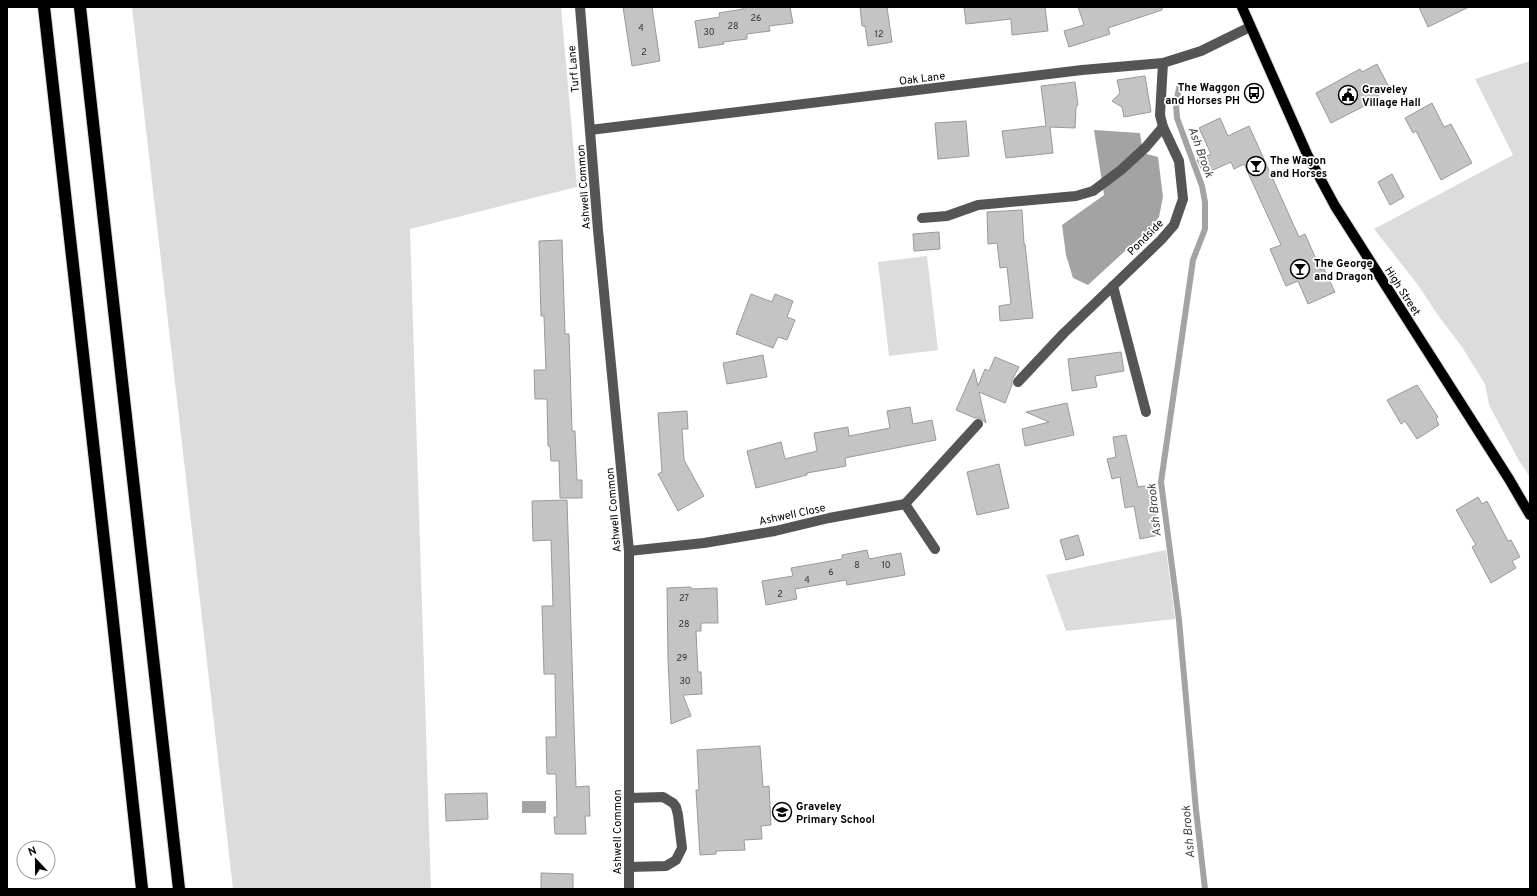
<svg xmlns="http://www.w3.org/2000/svg" width="1537" height="896" font-family="Overpass,sans-serif">
<rect width="100%" height="100%" fill="#fff"/>
<g fill="#dcdcdc">
<polygon points="132,7 561,7 577,187 410,229 431,889 233,889"/>
<polygon points="1530,61 1530,477 1518,459 1489,405 1485,384 1462,347 1437,314 1418,285 1374,229 1513,155 1475,79"/>
<polygon points="927,256 938,350 889,356 878,262"/>
<polygon points="1166,550 1175,619 1066,631 1046,575"/>
</g>
<g fill="#a3a3a3">
<polygon points="1094,130 1140,133 1143,153 1158,157 1163,197 1159,217 1149,229 1088,285 1073,278 1066,255 1062,225 1104,195"/>
<rect x="522" y="801" width="24" height="12"/>
</g>
<g fill="none" stroke-linecap="round" stroke-linejoin="round">
<polyline stroke="#a3a3a3" stroke-width="6" points="1179,88 1176,104 1177,118 1202,186 1205,202 1205,229 1193,260 1161,482 1179,620 1196,810 1205,889"/>
</g>
<g fill="#c4c4c4" stroke="#999">
<polygon points="623,7 652,7 660,61 632,66"/>
<polygon points="742,7 790,7 793,23 769,26 770,31 747,34 747,39 723,42 724,44 699,48 695,21 720,17 719,13 743,9"/>
<polygon points="860,7 887,7 892,42 868,46 865,26 862,26"/>
<polygon points="964,7 1045,7 1048,31 1012,35 1011,19 966,24"/>
<polygon points="1078,7 1162,7 1162,10 1108,28 1110,34 1069,47 1064,31 1084,25"/>
<polygon points="1419,7 1469,7 1428,27"/>
<polygon points="1377,64 1390,89 1375,97 1376,100 1331,123 1316,93 1360,69 1362,72"/>
<polygon points="1145,76 1151,112 1124,117 1122,107 1112,101 1120,93 1117,80"/>
<polygon points="1075,82 1078,105 1076,107 1075,128 1050,127 1053,153 1006,158 1002,131 1046,126 1041,86"/>
<polygon points="1432,103 1444,127 1451,124 1472,163 1441,180 1416,131 1413,133 1405,118"/>
<polygon points="1220,118 1228,136 1249,126 1299,237 1305,234 1321,270 1324,269 1335,292 1308,304 1298,281 1286,286 1270,249 1281,245 1244,164 1234,169 1231,162 1204,174 1197,160 1211,154 1199,128"/>
<polygon points="966,121 969,156 938,159 935,123"/>
<polygon points="1392,174 1404,197 1390,205 1378,182"/>
<polygon points="1022,210 1024,244 1025,244 1033,318 1000,321 999,306 1011,304 1007,267 1000,268 997,243 988,244 987,212"/>
<polygon points="939,232 940,249 914,251 913,234"/>
<polygon points="562,240 565,334 569,334 572,431 575,431 577,480 582,480 582,498 560,498 559,461 551,461 550,446 548,446 547,399 535,399 534,370 546,370 544,316 541,316 539,241"/>
<polygon points="751,294 772,302 775,294 793,301 787,317 795,320 787,340 778,337 773,348 736,334"/>
<polygon points="1121,352 1124,371 1095,376 1097,387 1072,391 1068,359"/>
<polygon points="763,355 767,377 727,384 723,363"/>
<polygon points="995,357 1019,367 1012,380 1012,385 1005,403 979,392 986,423 980,418 975,418 956,410 974,369 978,386 985,369 989,371"/>
<polygon points="1417,385 1438,417 1436,419 1439,425 1417,439 1405,421 1401,424 1387,400"/>
<polygon points="1067,403 1074,435 1025,446 1022,429 1049,422 1026,412"/>
<polygon points="910,407 913,424 932,420 936,440 845,458 846,466 807,473 807,475 756,488 747,451 781,442 785,459 817,451 814,433 848,427 849,436 890,428 887,411"/>
<polygon points="687,411 688,429 682,429 684,460 704,496 678,511 658,474 662,472 658,413"/>
<polygon points="1126,435 1138,487 1151,485 1159,535 1140,539 1134,506 1125,508 1120,477 1112,479 1107,459 1116,457 1113,437"/>
<polygon points="999,464 1009,508 977,515 967,472"/>
<polygon points="1478,497 1482,504 1487,501 1508,541 1511,540 1520,557 1512,561 1516,568 1491,583 1472,547 1476,545 1456,510"/>
<polygon points="567,500 576,787 589,786 590,816 585,816 586,834 555,834 554,817 557,817 556,774 547,774 546,737 556,737 555,674 544,674 542,606 553,606 551,540 533,541 532,501"/>
<polygon points="1078,535 1084,555 1066,560 1060,540"/>
<polygon points="867,550 869,559 901,553 905,575 847,585 846,580 795,589 797,599 766,605 762,581 793,576 791,568 842,559 842,555"/>
<polygon points="691,587 691,589 717,588 718,623 701,623 701,631 696,631 698,672 701,672 702,694 683,695 691,716 671,724 668,659 667,588"/>
<polygon points="760,746 763,787 769,786 771,825 761,826 762,839 744,840 745,850 716,851 716,854 700,855 696,790 699,790 697,750"/>
<polygon points="487,793 488,819 446,821 445,794"/>
<polygon points="541,873 573,874 573,889 541,889"/>
</g>
<g fill="none" stroke-linecap="round" stroke-linejoin="round">
<defs>
<polyline id="major" points="1242,7 1307,154 1335,206 1509,479 1530,515"/>
<g id="highway">
<polyline points="44,7 111,603 142,889"/>
<polyline points="80,7 179,889"/>
</g>
</defs>
<use href="#major" stroke="#dbdbdb" stroke-width="12"/>
<use href="#highway" stroke="#dbdbdb" stroke-width="14"/>
<g stroke="#555" stroke-width="10">
<polyline points="580,7 598,230 629,551 629,889"/>
<polyline points="590,130 1082,70 1163,63 1201,51 1250,27"/>
<polyline points="922,218 947,216 978,205 1076,196 1093,191 1121,170 1146,147 1163,127"/>
<polyline points="1113,286 1146,412"/>
<polyline points="1018,382 1064,333 1161,240 1174,225 1183,199 1179,161 1163,127 1160,115 1163,63"/>
<polyline points="905,504 978,424"/>
<polyline points="629,551 704,543 775,531 829,518 905,504 935,549"/>
<polyline points="629,798 663,797 673,803 676,807 678,815 682,848 676,860 666,866 629,867"/>
</g>
<use href="#major" stroke="#000" stroke-width="10"/>
<use href="#highway" stroke="#000" stroke-width="12"/>
</g>
<defs>
<symbol id="bus-ring" viewBox="-11 -11 22 22"><circle r="9.5" fill="#fff" stroke="#000" stroke-width="1.5"/><path d="M-5-6H5V4H4V6H2V4H-2V6H-4V4H-5ZM-3.5-4V0h7V-4ZM-3.5 1.2v1.5H-2V1.2ZM2 1.2v1.5H3.5V1.2Z" fill="#000"/></symbol>
<symbol id="civic-ring" viewBox="-11 -11 22 22"><circle r="9.5" fill="#fff" stroke="#000" stroke-width="1.5"/><path d="M-.6-6.5H3V-4.5H.6V-3L4-1V1h2V6H-6V1h2V-1L-.6-3ZM-1.2 2.5V6h2.4V2.5Z" fill="#000"/></symbol>
<symbol id="bar-ring" viewBox="-11 -11 22 22"><circle r="9.5" fill="#fff" stroke="#000" stroke-width="1.5"/><path d="M-6-5H6L.8 .8V4.5H3.5V6h-7V4.5H-.8V.8Z" fill="#000"/></symbol>
<symbol id="school-ring" viewBox="-11 -11 22 22"><circle r="9.5" fill="#fff" stroke="#000" stroke-width="1.5"/><path d="M0-5L7-2L0 1L-7-2ZM-4 1L0 2.5L4 1V4Q0 6-4 4Z" fill="#000"/></symbol>
</defs>
<g fill-rule="evenodd">
<use href="#bus-ring" x="1243" y="82" width="22" height="22"/>
<use href="#civic-ring" x="1337" y="84" width="22" height="22"/>
<use href="#bar-ring" x="1245" y="155" width="22" height="22"/>
<use href="#bar-ring" x="1289" y="258" width="22" height="22"/>
<use href="#school-ring" x="771" y="801" width="22" height="22"/>
</g>
<g text-anchor="middle" stroke-width="3.5" stroke-linejoin="round" paint-order="stroke">
<g font-size="9" fill="#313131">
<text x="756" y="21">26</text>
<text x="733" y="29">28</text>
<text x="641" y="31">4</text>
<text x="709" y="35">30</text>
<text x="879" y="37">12</text>
<text x="644" y="55">2</text>
<text x="857" y="568">8</text>
<text x="886" y="568">10</text>
<text x="831" y="575">6</text>
<text x="807" y="583">4</text>
<text x="780" y="597">2</text>
<text x="684" y="601">27</text>
<text x="684" y="627">28</text>
<text x="682" y="661">29</text>
<text x="685" y="684">30</text>
</g>
<g font-size="11" fill="#000" stroke="#fff">
<text transform="translate(573 69) rotate(-95)" y="4">Turf Lane</text>
<text transform="translate(922 78) rotate(-7)" y="4">Oak Lane</text>
<text transform="translate(583 187) rotate(-94)" y="4">Ashwell Common</text>
<text transform="translate(1145 237) rotate(-45)" y="4">Pondside</text>
<text transform="translate(1403 291) rotate(57)" y="4">High Street</text>
<text transform="translate(613 510) rotate(-95)" y="4">Ashwell Common</text>
<text transform="translate(792 514) rotate(-12)" y="4">Ashwell Close</text>
<text transform="translate(617 832) rotate(-90)" y="4">Ashwell Common</text>
</g>
<g font-size="11" font-weight="bold" fill="#000" stroke="#fff" text-anchor="start">
<text x="1240" y="91" text-anchor="end">The Waggon<tspan x="1240" dy="13">and Horses PH</tspan></text>
<text x="1362" y="93">Graveley<tspan x="1362" dy="13">Village Hall</tspan></text>
<text x="1270" y="164">The Wagon<tspan x="1270" dy="13">and Horses</tspan></text>
<text x="1314" y="267">The George<tspan x="1314" dy="13">and Dragon</tspan></text>
<text x="796" y="810">Graveley<tspan x="796" dy="13">Primary School</tspan></text>
</g>
<g font-size="12" font-style="italic" fill="#444" stroke="#fff">
<text transform="translate(1201 152) rotate(70)" y="4">Ash Brook</text>
<text transform="translate(1154 510) rotate(-96)" y="4">Ash Brook</text>
<text transform="translate(1188 832) rotate(-95)" y="4">Ash Brook</text>
</g>
</g>
<rect width="1537" height="896" fill="none" stroke="#000000" stroke-width="16"/>
<g transform="translate(36 860) rotate(338)"><circle r="19" fill="#ffffff" stroke="#999999"/>
<path d="M0-3L7 15L0 10L-7 15Z" fill="#000000"/>
<text y="-6" font-size="11" font-weight="bold" text-anchor="middle" fill="#000000">N</text>
</g>
</svg>
